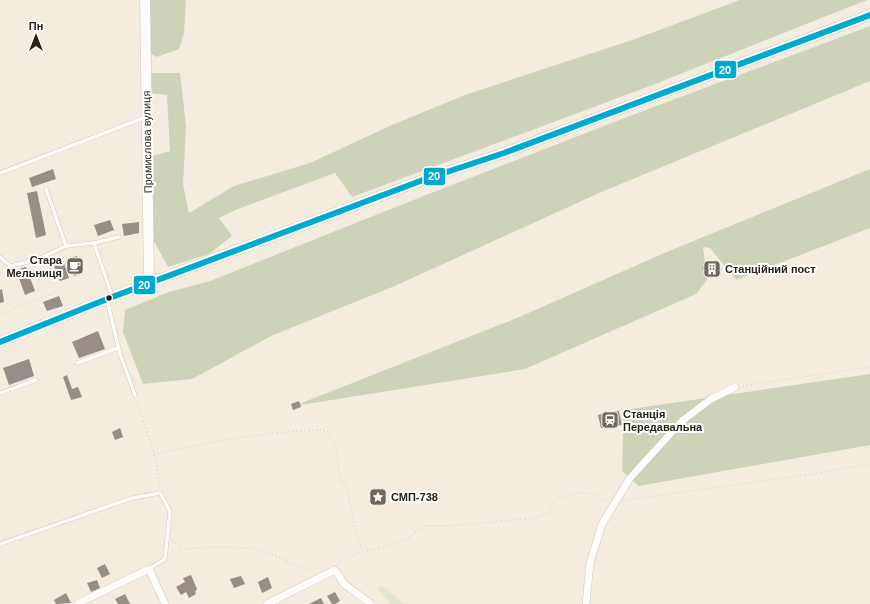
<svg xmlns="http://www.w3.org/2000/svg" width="870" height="604" font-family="Arial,sans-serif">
<rect width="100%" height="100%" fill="#f4eddf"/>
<polygon fill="#e1e5d1" points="381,585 405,604 391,604 378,590"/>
<g fill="#ccd3b9">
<polygon points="149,0 186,0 184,33 179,49 157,57 149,53"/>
<polygon points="740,0 867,0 650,86 352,197 335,173 238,209 219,218 232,236 209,254 168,267 154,241 152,156 170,151 167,95 150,93 151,73 180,73 186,126 183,184 189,213 234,186 310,163 392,125 465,95 635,39"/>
<polygon points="870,26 870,81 599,193 397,285 271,336 192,379 143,384 123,332 125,310 169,292 210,281 426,195 640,112"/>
<polygon points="870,169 870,228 736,280 710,248 703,247 707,280 696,294 525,369 294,406 517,318 669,251"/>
<polygon points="870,374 870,445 639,486 622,471 624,410"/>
</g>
<g fill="#988d87">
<polygon points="53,169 56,179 32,187 29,178"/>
<polygon points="37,191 46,235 36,238 27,193"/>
<polygon points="110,220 114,230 98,236 94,225"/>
<polygon points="139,222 139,233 124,236 122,224"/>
<polygon points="77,256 82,273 74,276 68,259"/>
<polygon points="62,257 69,278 60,281 52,261"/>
<polygon points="717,262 721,270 706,275 702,267"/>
<polygon points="26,267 35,291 25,295 16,270"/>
<polygon points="2,289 4,302 0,303 0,290"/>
<polygon points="59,296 63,306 47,311 43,302"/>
<polygon points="98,331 105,349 79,358 72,342"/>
<polygon points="29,359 34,376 9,385 3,368"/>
<polygon points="67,375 72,389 78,387 82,397 71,400 63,377"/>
<polygon points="299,401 301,407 293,410 291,404"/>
<polygon points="619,411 622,425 601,428 598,415"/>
<polygon points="120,428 123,437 115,440 112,432"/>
<polygon points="105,564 110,574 102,578 97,568"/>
<polygon points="191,575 197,589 195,592 196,594 189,598 186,592 181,595 176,587 185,582 183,578"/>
<polygon points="241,576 245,584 234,588 230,579"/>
<polygon points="268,577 272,588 262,593 258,582"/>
<polygon points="97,580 100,588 91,592 87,583"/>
<polygon points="335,592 340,601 335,604 332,604 327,596"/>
<polygon points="66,593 71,603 56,604 54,600"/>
<polygon points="125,594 130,604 118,604 115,599"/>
<polygon points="321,598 324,604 309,604"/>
</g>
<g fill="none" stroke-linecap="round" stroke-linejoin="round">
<defs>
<g id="lane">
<polyline points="0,173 146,117"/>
<polyline points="46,189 66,246"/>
<polyline points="94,243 119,237"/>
<polyline points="0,257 10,266 36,260 66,246 94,243 112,296"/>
<polyline points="107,300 120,354 135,395"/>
<polyline points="77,363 118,348"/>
<polyline points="0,393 36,380"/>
<polyline points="0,544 132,498 160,493 170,511 165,559 149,569"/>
</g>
<g id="street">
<polyline points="77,604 149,569 165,604"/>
<polyline points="267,604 335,570 344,584 371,604"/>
<polyline points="586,604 590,563 602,524 630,478 682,421 711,399 735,387"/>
</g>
<g id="secondary">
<polyline points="145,0 149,283"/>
<polyline points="0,342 107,299 423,180 504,153 870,15"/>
</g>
</defs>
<use href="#lane" stroke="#cec8bb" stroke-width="4.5"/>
<use href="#street" stroke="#cec8bb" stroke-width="8"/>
<use href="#secondary" stroke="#cec8bb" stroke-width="11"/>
<g stroke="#d5d3cf" stroke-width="1.5" stroke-dasharray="1 3" stroke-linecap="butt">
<polyline points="0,314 61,290"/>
<polyline points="743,386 870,367"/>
<polyline points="137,401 156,460 160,487"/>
<path d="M154 454C211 442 269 430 327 430L336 447 340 478 347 489 355 529 363 552"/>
<polyline points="626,500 811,474 870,464"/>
<polyline points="173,540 181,549 213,547 252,548 276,556 312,572"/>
<polyline points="339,563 341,559 353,555 369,550 388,547 408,538 422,526 448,526 533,518 549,512 556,498 584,492 594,495 607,501"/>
</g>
<use href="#lane" stroke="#fdfcfa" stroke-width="3.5"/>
<use href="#street" stroke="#fdfcfa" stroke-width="7"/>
<use href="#secondary" stroke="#fdfcfa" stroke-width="10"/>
<defs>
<polyline id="bus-1" points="0,342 107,299 423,180 504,153 870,15"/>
</defs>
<use href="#bus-1" stroke="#fff" stroke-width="9"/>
<use href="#bus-1" stroke="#00a9ce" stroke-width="6"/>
</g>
<defs>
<symbol id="cafe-square" viewBox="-11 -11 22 22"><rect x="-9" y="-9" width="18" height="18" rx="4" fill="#6f695c" stroke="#fff"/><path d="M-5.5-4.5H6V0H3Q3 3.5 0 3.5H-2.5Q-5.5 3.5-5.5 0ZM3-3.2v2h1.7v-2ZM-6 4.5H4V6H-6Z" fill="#fff"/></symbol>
<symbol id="building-square" viewBox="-11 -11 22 22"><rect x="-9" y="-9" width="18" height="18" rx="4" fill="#6f695c" stroke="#fff"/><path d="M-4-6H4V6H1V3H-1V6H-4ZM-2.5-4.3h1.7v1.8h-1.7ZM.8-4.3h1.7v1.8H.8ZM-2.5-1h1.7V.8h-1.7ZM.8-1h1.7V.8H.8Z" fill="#fff"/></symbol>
<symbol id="station-square" viewBox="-11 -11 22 22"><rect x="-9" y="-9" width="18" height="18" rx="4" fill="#6f695c" stroke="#fff"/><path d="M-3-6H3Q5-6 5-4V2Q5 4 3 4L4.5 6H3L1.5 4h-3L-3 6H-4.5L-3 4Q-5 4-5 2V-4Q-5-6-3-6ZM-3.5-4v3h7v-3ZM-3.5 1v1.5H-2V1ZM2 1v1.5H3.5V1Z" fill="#fff"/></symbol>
<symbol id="sight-square" viewBox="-11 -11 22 22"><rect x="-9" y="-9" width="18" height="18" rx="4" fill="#6f695c" stroke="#fff"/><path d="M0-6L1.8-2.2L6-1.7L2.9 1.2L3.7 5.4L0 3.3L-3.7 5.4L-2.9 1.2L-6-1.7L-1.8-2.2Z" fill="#fff"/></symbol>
</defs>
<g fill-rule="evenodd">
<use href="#cafe-square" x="65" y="256" width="20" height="20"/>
<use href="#building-square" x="702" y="259" width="20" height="20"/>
<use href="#station-square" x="600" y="410" width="20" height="20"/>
<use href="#sight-square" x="368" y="487" width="20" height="20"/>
</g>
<circle fill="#282216" stroke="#fff" stroke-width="1.5" cx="109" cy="298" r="3.5"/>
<g text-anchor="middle" stroke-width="4" stroke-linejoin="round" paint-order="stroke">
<g font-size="11" fill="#282216" stroke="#fff">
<text transform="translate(147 142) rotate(-91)" y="4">Промислова вулиця</text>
</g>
<g font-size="11" font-weight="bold" fill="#282216" stroke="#fff" text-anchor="start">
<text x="62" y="264" text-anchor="end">Стара<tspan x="62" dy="13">Мельниця</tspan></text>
<text x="725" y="273">Станційний пост</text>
<text x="623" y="418">Станція<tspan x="623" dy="13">Передавальна</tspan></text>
<text x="391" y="501">СМП-738</text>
</g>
</g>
<g stroke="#fff" stroke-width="1.5">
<rect x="714" y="60" width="23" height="19" rx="4" fill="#00a9ce"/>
<rect x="423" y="167" width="23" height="19" rx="4" fill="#00a9ce"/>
<rect x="133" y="275" width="23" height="20" rx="4" fill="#00a9ce"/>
</g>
<g font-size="11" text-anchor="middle" font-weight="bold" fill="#fff">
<text x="725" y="74">20</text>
<text x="434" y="180">20</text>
<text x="144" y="289">20</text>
</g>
<g transform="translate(36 36)" stroke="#ffffff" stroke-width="3" paint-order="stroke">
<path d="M0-3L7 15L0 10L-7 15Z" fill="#282216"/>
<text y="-6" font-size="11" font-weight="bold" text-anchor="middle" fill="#282216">Пн</text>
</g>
</svg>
